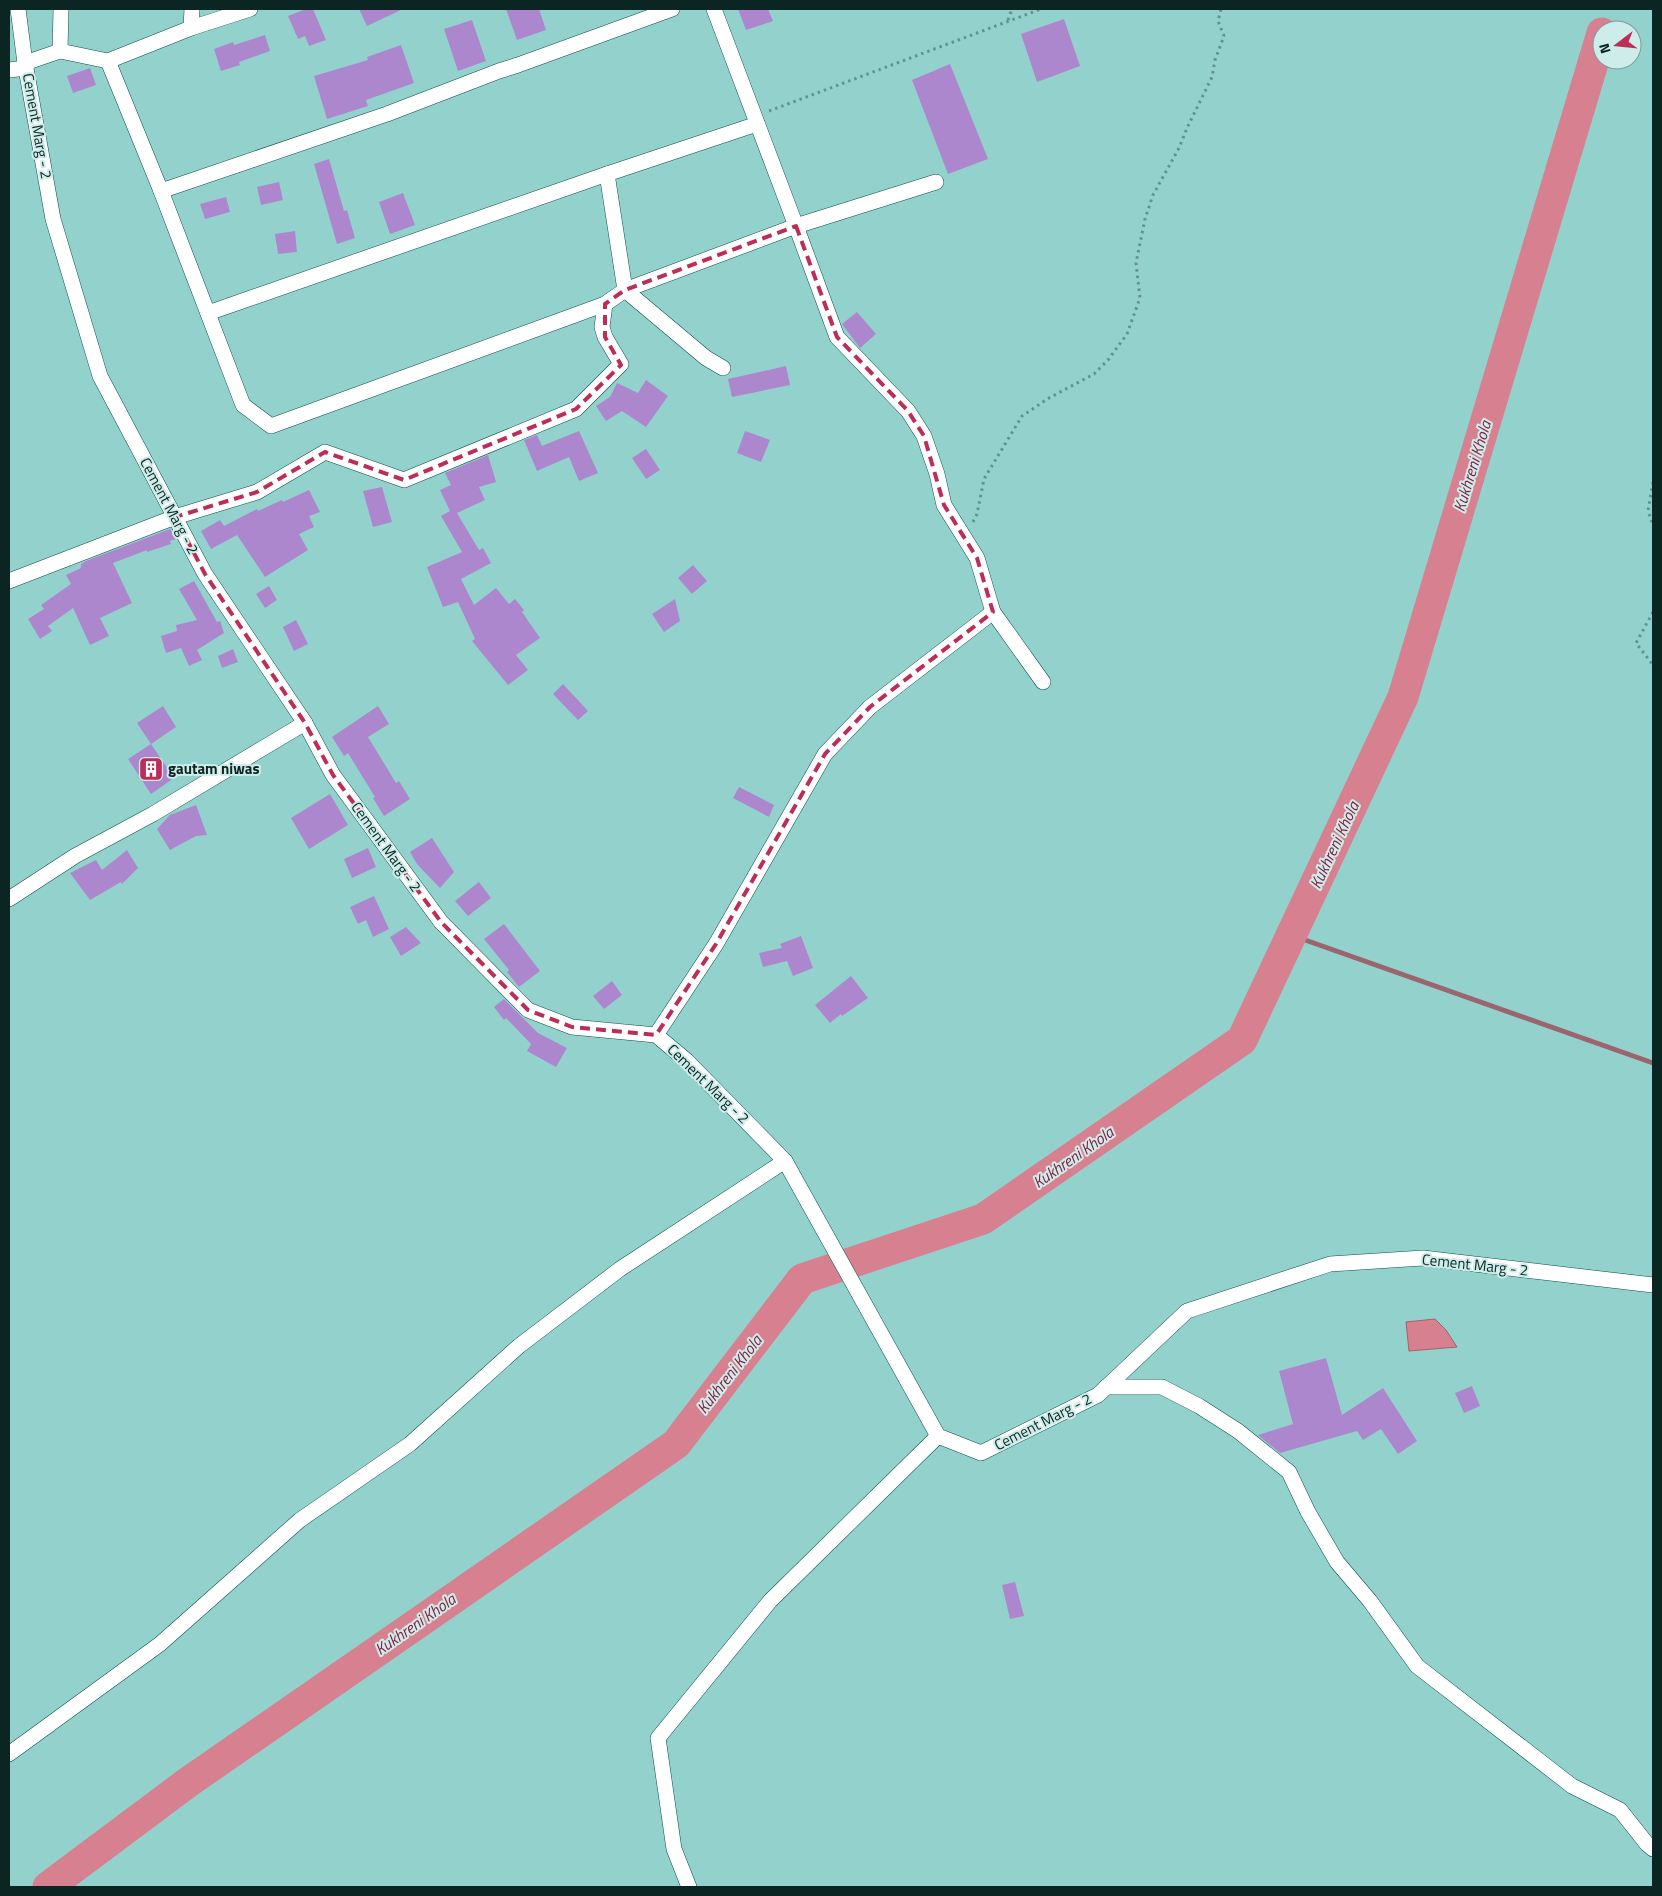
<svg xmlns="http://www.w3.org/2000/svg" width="1662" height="1896" font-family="'Titillium Web',sans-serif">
<rect width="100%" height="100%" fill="#93d2cc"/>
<polygon fill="#d78090" stroke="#9a656f" points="1435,1319 1446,1330 1457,1347 1409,1351 1406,1322"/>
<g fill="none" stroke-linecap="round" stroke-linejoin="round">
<polyline stroke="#9a656f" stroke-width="5" points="1291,935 1653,1063"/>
<polyline stroke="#d78090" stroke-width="31" points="48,1887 187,1783 676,1444 802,1279 983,1219 1242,1040 1403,697 1602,33"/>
</g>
<g fill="#ad87ce">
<polygon points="306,9 313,9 326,40 309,46 305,36 298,39 288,16"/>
<polygon points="359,9 403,9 367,26"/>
<polygon points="506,9 539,9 546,30 517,40"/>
<polygon points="738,9 768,9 773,21 746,30"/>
<polygon points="1064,19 1080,66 1037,82 1021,34"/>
<polygon points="472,20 486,61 458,71 444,29"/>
<polygon points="265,35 270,51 239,62 240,65 221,71 214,49 233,42 234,45"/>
<polygon points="401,45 414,83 366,100 368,106 327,119 314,76 368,60 367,57"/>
<polygon points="950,64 988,159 948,174 912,80"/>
<polygon points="90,68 96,85 73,93 67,76"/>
<polygon points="329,159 344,211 347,210 355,238 337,244 314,164"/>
<polygon points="279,182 283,200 261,205 257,187"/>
<polygon points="403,193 415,225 390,234 379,202"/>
<polygon points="226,197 230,212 205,219 200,204"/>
<polygon points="295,231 297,252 278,254 275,234"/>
<polygon points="857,312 876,334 860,348 842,324"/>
<polygon points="786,366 790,385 732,397 728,379"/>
<polygon points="646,380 668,396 646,427 622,411 606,421 596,406 610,397 617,383 638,393"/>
<polygon points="579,431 598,473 579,481 569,457 537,471 524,440 537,435 542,446"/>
<polygon points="745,431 770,440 761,462 737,453"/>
<polygon points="646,449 660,470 646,479 632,458"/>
<polygon points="488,455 496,482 479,487 485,500 457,513 479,550 483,548 491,563 461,579 474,605 496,588 509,604 515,599 524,610 522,612 540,638 516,655 528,670 508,685 472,641 475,639 458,602 443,607 427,567 462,552 441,516 450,511 440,490 451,485 445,473"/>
<polygon points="382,487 392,522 373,527 363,491"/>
<polygon points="309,490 320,512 309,516 314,527 299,534 308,550 265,577 237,535 211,549 201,531 220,520 224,526 257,509 258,511 282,500 283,502"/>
<polygon points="170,529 176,539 170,541 171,544 147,552 147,550 113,563 132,603 100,618 109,636 90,645 73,608 48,626 52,631 40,639 28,619 44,609 41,605 71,584 66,575 81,568 81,564 86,561"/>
<polygon points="693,565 707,581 692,594 678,578"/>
<polygon points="194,581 217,622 220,621 224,633 197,650 202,660 189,666 181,648 166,653 161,636 177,631 176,625 197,620 179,589"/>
<polygon points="269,586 277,600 265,608 256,594"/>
<polygon points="675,599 680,621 664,632 652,614"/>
<polygon points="296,620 308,644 294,651 283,627"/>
<polygon points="233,649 238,662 222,668 218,656"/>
<polygon points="563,684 588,711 578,720 553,694"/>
<polygon points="163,706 176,727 151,744 137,723"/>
<polygon points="378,706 389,724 368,737 396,783 399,781 410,799 384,816 373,798 375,797 348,753 344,756 332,737"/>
<polygon points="151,744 174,778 151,794 128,759"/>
<polygon points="739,787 774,805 769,817 733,798"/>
<polygon points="330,794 348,825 309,849 291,818"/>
<polygon points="196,805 207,835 196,836 170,850 157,829 170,815"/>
<polygon points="432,838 454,872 440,888 417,864 410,852"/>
<polygon points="368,848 376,867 352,878 344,859"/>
<polygon points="127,850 138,868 122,884 121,882 90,900 70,873 96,860 102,870"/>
<polygon points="479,882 491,898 468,916 455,901"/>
<polygon points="374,896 389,929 373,937 366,920 358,924 350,907"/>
<polygon points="504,924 540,971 519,987 507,972 509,970 484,939"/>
<polygon points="406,927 421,943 401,956 390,937"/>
<polygon points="801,936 813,968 793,976 787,961 763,967 759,953 782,948 780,944"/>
<polygon points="851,976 868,998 842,1016 841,1014 830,1023 815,1005"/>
<polygon points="612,981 622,995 604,1009 593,996"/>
<polygon points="504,999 538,1033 567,1048 556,1067 527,1051 531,1044 506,1018 504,1020 494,1007"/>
<polygon points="1326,1358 1342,1415 1383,1388 1417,1441 1398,1454 1381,1429 1363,1440 1357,1431 1280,1453 1258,1435 1293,1424 1279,1371"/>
<polygon points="1472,1386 1480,1406 1464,1413 1455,1393"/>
<polygon points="1015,1582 1024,1616 1010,1619 1002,1585"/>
</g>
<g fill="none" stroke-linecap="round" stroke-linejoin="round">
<defs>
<g id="minor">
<polyline points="18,9 25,63 53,219 100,376 205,574 305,723 333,775 441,922 528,1010 572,1027 656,1035 687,1061 785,1161 938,1436 981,1453 1098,1395 1187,1311 1330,1264 1423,1258 1653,1285"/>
<polyline points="672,9 518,65 499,71 387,114 161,191 243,405 271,426 605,304 625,290 796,226 714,9"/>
<polyline points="191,28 192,9"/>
<polyline points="60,51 61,9"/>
<polyline points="108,61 161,191"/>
<polyline points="25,63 60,51 108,61 191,28 250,9"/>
<polyline points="9,70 26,68"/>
<polyline points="607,174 625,290 706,358 723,368"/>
<polyline points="936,182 796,226 837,337 908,411 924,436 937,474 944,505 977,558 993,612 1043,682"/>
<polyline points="208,313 607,174 757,124"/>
<polyline points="9,581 175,517 257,492 325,452 404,480 576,409 621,364 605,337 602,327 605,304"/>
<polyline points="9,899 75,856 153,814 305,723"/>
<polyline points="656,1035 716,944 825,754 870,707 993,612"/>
<polyline points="1106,1387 1162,1387 1199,1406 1238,1431 1289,1472 1308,1512 1337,1562 1370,1601 1417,1666 1572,1786 1620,1810 1647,1844 1653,1849"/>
<polyline points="9,1754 160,1644 300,1520 410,1444 519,1346 620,1269 785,1161"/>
<polyline points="689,1887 674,1849 658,1738 770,1601 938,1436"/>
</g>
</defs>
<use href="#minor" stroke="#09514c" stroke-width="16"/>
<g stroke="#61938e" stroke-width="3" stroke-dasharray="2.5 4" stroke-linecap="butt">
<polyline points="1008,20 1012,9"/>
<polyline points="769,111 1041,9"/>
<polyline points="1653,482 1648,511 1653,525"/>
<polyline points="973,522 977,514 984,479 1022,416 1049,398 1094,374 1108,360 1127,334 1140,298 1136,263 1145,219 1153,195 1179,148 1187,128 1212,77 1215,60 1224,36 1218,21 1221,9"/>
<polyline points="1653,612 1636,643 1653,665"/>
</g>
<use href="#minor" stroke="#fff" stroke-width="15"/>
</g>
<path fill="none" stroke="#bc2d58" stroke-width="4" stroke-dasharray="10 6" stroke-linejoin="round" d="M796 226 837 337 908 411 924 436 944 505 977 558 993 612 870 707 825 754 716 944 656 1035 572 1027 528 1010 441 922 333 775 305 723 205 574 175 517 257 492 325 452 404 480 576 409 621 365 605 337V304L625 290Z"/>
<defs>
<symbol id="building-square" viewBox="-11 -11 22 22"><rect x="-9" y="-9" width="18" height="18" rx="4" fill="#bc2d58" stroke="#ceece9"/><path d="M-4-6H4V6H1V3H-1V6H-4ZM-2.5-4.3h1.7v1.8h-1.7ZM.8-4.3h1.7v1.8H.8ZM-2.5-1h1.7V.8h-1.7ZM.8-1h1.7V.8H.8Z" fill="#fff"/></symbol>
</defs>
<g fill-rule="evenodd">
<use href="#building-square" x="137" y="755" width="28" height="28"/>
</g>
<g text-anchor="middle" stroke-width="4" stroke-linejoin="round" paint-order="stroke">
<g font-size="15" fill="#0b2523" stroke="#ceece9">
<text transform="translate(37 126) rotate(80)" y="5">Cement Marg - 2</text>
<text transform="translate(169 506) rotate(62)" y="5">Cement Marg - 2</text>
<text transform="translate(386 847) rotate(54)" y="5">Cement Marg - 2</text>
<text transform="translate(708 1084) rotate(44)" y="5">Cement Marg - 2</text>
<text transform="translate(1475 1265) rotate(6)" y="5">Cement Marg - 2</text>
<text transform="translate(1043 1422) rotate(-27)" y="5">Cement Marg - 2</text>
</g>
<g font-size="15" font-weight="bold" fill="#0b2523" stroke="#ceece9" text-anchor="start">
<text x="168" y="774">gautam niwas</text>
</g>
<g font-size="16" font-style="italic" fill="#861f3e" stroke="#ceece9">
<text transform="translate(1472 466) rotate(-73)" y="6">Kukhreni Khola</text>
<text transform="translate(1334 845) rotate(-65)" y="6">Kukhreni Khola</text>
<text transform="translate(1073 1157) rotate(-35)" y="6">Kukhreni Khola</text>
<text transform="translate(729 1374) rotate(-52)" y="6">Kukhreni Khola</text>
<text transform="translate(415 1624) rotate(-35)" y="6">Kukhreni Khola</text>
</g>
</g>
<rect width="1662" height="1896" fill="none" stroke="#0b2523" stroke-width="20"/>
<g transform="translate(1617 45) rotate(254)"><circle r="24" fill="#ceece9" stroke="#809c9a"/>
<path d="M0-4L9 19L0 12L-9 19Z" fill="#bc2d58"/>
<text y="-8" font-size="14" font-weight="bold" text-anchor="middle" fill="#0b2523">N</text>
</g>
</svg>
